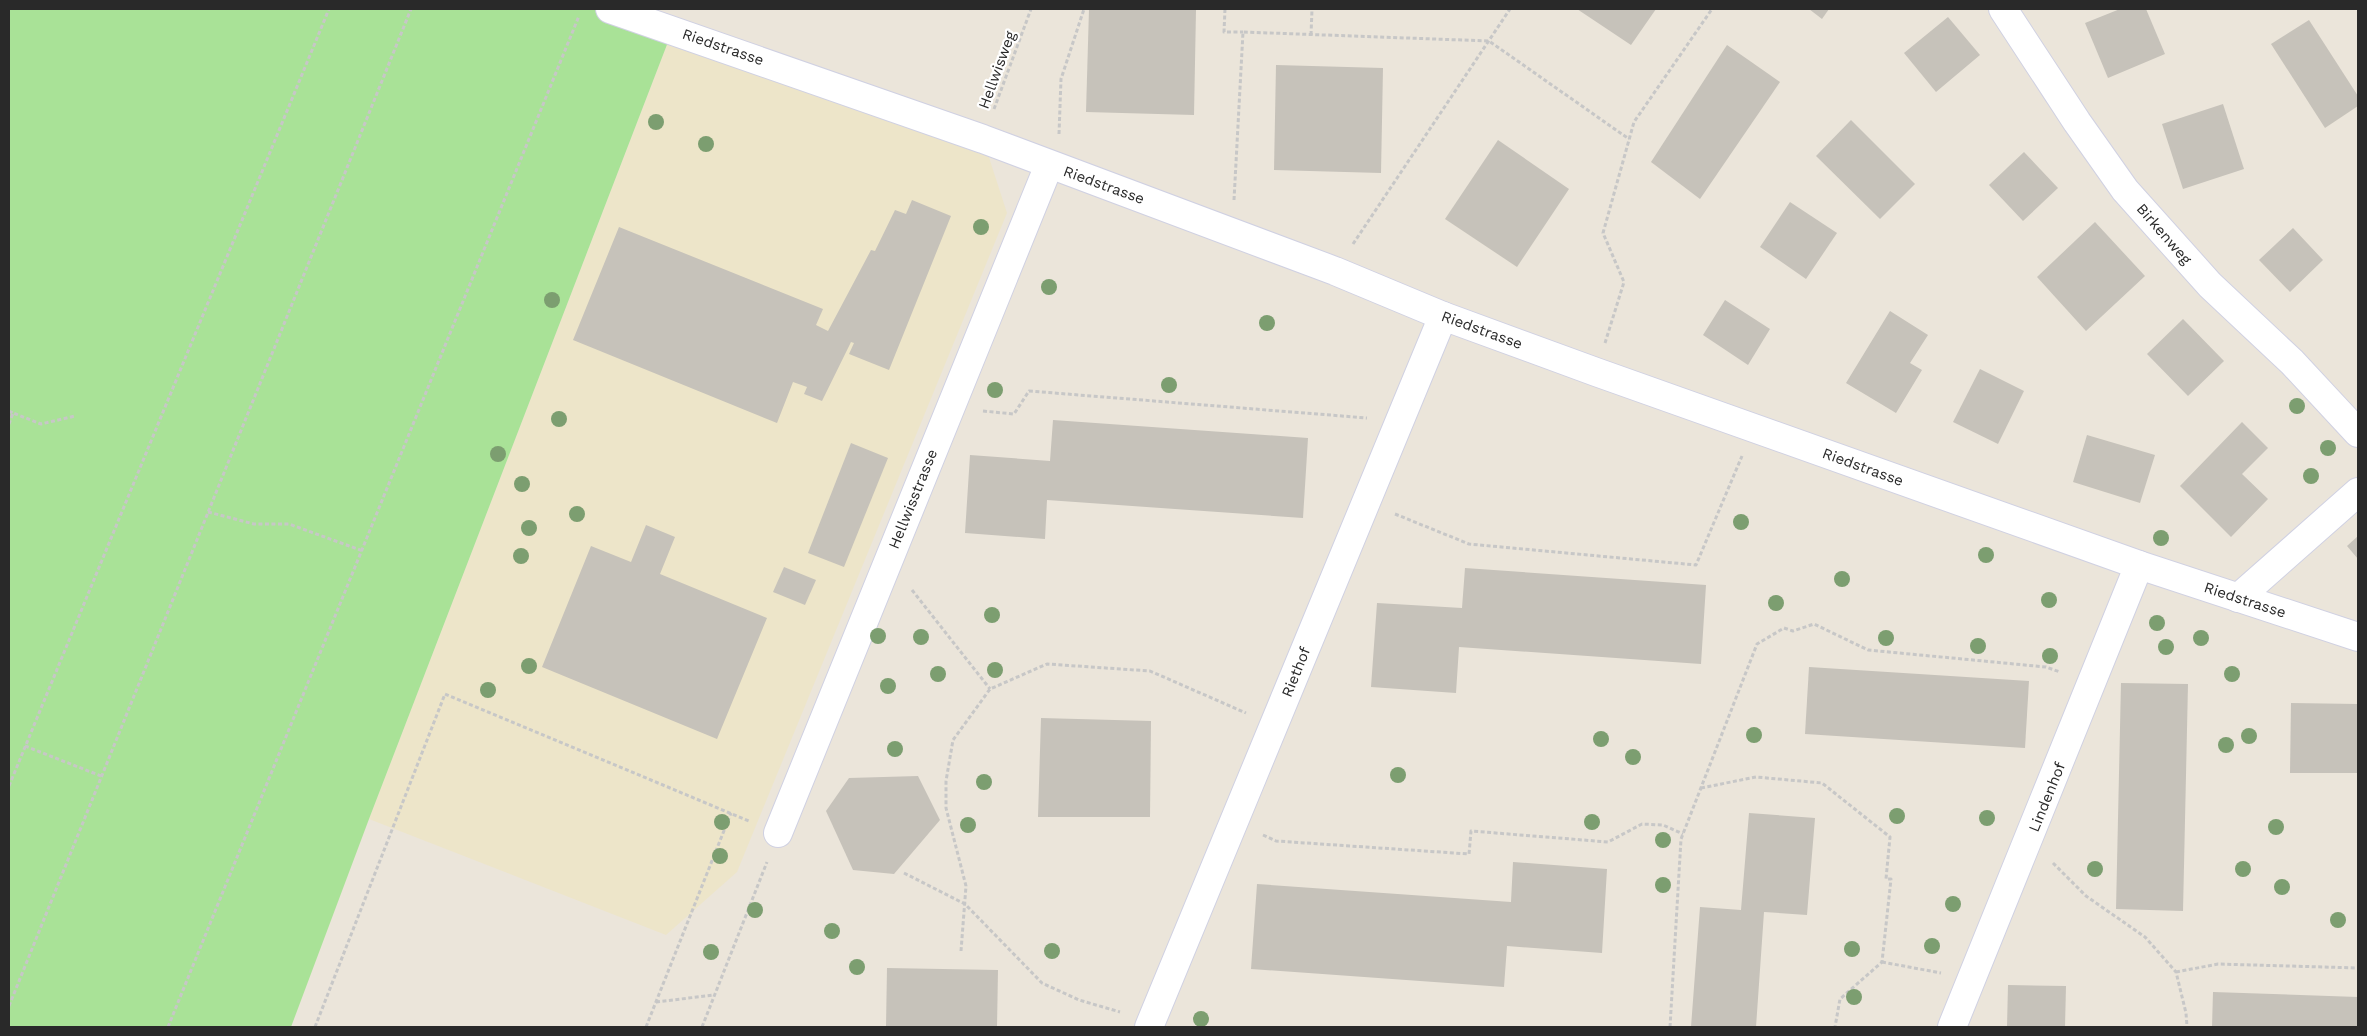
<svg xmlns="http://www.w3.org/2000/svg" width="2367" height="1036" font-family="'Work Sans',sans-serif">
<rect width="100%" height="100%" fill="#ebe5da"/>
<polygon fill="#ede5c9" points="673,29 983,139 1007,213 737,872 666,935 369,819"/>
<polygon fill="#a9e297" points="9,9 610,9 673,29 369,819 291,1027 9,1027"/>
<g fill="#c6c2ba">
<polygon points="1089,9 1196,10 1194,115 1086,112"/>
<polygon points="1577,9 1656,9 1631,45"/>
<polygon points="1809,9 1829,9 1822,19"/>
<polygon points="2120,9 2146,9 2165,54 2108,78 2085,23"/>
<polygon points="1948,17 1980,55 1936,92 1904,53"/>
<polygon points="2309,20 2358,96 2358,106 2325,128 2271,44"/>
<polygon points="1727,45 1780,82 1700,199 1651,162"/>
<polygon points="1276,65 1383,68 1381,173 1274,170"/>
<polygon points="2223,104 2244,169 2183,189 2162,124"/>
<polygon points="1851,120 1915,184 1880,219 1816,156"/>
<polygon points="1498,140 1569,189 1517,267 1445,219"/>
<polygon points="2024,152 2058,188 2023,221 1989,185"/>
<polygon points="912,200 951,216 889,370 849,354 854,343 851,342 822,401 804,394 807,387 793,382 777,423 573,340 619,227 823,309 816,325 828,331 871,250 875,251 895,210 906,214"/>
<polygon points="1790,202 1837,233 1806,279 1760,247"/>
<polygon points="2095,222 2145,276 2086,331 2037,277"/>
<polygon points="2293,228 2323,260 2290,292 2259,260"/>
<polygon points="1725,300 1770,329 1748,365 1703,335"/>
<polygon points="1890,311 1928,335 1910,363 1922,370 1896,413 1846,383"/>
<polygon points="2183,319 2224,361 2188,396 2147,354"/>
<polygon points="1980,369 2024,391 1998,444 1953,422"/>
<polygon points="1053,420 1308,438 1303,518 1047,500 1045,539 965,533 970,455 1050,461"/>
<polygon points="2242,422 2268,448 2242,474 2268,499 2231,537 2180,486"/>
<polygon points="2087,435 2155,455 2140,503 2073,482"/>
<polygon points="851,443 888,458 844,567 808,553"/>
<polygon points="646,525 675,537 660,574 767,618 717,739 542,667 591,546 631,562"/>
<polygon points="2358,536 2358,559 2347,546"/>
<polygon points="784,567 816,580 805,605 773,592"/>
<polygon points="1465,568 1706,585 1701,664 1459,647 1456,693 1371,687 1377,603 1462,608"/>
<polygon points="1809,667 2029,681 2025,748 1805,734"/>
<polygon points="2121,683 2188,684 2183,911 2116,909"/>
<polygon points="2291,703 2358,704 2358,773 2290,773"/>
<polygon points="1041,718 1151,721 1150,817 1038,817"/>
<polygon points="918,776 940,820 894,874 853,870 826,811 849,778"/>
<polygon points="1749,813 1815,818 1807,915 1764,912 1756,1027 1691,1027 1700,907 1741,910"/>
<polygon points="1513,862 1607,869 1602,953 1507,946 1504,987 1251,969 1257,884 1511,902"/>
<polygon points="887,968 998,970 997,1027 886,1027"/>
<polygon points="2008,985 2066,986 2065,1027 2007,1027"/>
<polygon points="2213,992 2358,997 2358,1027 2212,1027"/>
</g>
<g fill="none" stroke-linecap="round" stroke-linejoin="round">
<defs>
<g id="street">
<polyline points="610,9 983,139 1335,271 1443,316 1596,372 2139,565 2358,637"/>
<polyline points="2003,9 2077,122 2125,190 2210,285 2292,362 2358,433"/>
<polyline points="2238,598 2358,492"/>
<polyline points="778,833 1049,165"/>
<polyline points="1149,1027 1443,316"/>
<polyline points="1952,1027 2139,565"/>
</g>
</defs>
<use href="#street" stroke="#d0d1e2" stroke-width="30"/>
<g stroke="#c7c7c7" stroke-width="3" stroke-dasharray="4 2.5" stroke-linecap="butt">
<polyline points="1225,9 1224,32 1243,32"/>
<polyline points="1311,35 1312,9"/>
<polyline points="994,109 1031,9"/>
<polyline points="1059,134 1061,79 1084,9"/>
<polyline points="1234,200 1243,32 1489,41 1629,139"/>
<polyline points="1353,244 1510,9"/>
<polyline points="1605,343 1624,282 1603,233 1634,122 1712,9"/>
<polyline points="9,411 13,413"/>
<polyline points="983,411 1014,414 1029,391 1367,418"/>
<polyline points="9,424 13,413 41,424 75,416"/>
<polyline points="208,512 254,524 289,524 363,551"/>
<polyline points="1395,514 1469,544 1696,565 1742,456"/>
<polyline points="912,590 990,689"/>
<polyline points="25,746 101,776"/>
<polyline points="9,786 329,9"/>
<polyline points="1701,788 1756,777 1822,783 1890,837 1886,879 1891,879 1882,962 1840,999 1835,1027"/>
<polyline points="1263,835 1276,841 1469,854 1471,831 1608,842 1642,824 1663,825 1683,834"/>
<polyline points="2053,863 2086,896 2145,937 2176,972 2186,1013 2187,1027"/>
<polyline points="904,873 965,904 1042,983 1079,1000 1120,1012"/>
<polyline points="961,951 966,886 946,808 946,781 953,740 990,689 1047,664 1150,671 1246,713"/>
<polyline points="1882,962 1941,973"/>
<polyline points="2176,972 2218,964 2358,968"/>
<polyline points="656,1002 714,995"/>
<polyline points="9,1006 411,9"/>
<polyline points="168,1027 579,16"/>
<polyline points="315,1027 445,694 749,821"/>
<polyline points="646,1027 731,813"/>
<polyline points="702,1027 767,862"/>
<polyline points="1670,1027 1681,839 1757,644 1784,628 1793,631 1814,624 1868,650 2046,667 2060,672"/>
</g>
<use href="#street" stroke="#fff" stroke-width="28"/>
</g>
<g fill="#7c9e70">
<circle cx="656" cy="122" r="8"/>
<circle cx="706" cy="144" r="8"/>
<circle cx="981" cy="227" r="8"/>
<circle cx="1049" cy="287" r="8"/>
<circle cx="552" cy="300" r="8"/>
<circle cx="1267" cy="323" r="8"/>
<circle cx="1169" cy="385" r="8"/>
<circle cx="995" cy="390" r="8"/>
<circle cx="2297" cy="406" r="8"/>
<circle cx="559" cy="419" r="8"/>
<circle cx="2328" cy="448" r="8"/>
<circle cx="498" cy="454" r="8"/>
<circle cx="2311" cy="476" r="8"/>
<circle cx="522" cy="484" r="8"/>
<circle cx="577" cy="514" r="8"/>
<circle cx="1741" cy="522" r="8"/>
<circle cx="529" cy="528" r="8"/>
<circle cx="2161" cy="538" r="8"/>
<circle cx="1986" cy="555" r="8"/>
<circle cx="521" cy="556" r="8"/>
<circle cx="1842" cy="579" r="8"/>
<circle cx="2049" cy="600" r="8"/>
<circle cx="1776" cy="603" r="8"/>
<circle cx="992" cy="615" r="8"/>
<circle cx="2157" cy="623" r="8"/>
<circle cx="878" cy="636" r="8"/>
<circle cx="921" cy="637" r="8"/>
<circle cx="1886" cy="638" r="8"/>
<circle cx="2201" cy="638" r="8"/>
<circle cx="1978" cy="646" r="8"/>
<circle cx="2166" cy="647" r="8"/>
<circle cx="2050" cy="656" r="8"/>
<circle cx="529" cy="666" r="8"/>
<circle cx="995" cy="670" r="8"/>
<circle cx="938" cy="674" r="8"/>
<circle cx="2232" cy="674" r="8"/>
<circle cx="888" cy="686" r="8"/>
<circle cx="488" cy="690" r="8"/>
<circle cx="1754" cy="735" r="8"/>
<circle cx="2249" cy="736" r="8"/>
<circle cx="1601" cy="739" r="8"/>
<circle cx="2226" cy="745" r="8"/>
<circle cx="895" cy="749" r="8"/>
<circle cx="1633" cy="757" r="8"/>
<circle cx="1398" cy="775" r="8"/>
<circle cx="984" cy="782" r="8"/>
<circle cx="1897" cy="816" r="8"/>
<circle cx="1987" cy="818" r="8"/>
<circle cx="722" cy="822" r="8"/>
<circle cx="1592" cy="822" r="8"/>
<circle cx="968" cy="825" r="8"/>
<circle cx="2276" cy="827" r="8"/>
<circle cx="1663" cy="840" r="8"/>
<circle cx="720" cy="856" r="8"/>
<circle cx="2095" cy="869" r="8"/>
<circle cx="2243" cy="869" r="8"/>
<circle cx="1663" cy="885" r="8"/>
<circle cx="2282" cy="887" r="8"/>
<circle cx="1953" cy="904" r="8"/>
<circle cx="755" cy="910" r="8"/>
<circle cx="2338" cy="920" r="8"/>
<circle cx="832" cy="931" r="8"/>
<circle cx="1932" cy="946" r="8"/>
<circle cx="1852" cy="949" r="8"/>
<circle cx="1052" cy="951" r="8"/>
<circle cx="711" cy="952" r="8"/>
<circle cx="857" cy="967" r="8"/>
<circle cx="1854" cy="997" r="8"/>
<circle cx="1201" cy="1019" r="8"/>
</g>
<g text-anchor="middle" stroke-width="4.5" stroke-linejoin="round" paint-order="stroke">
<g font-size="15" fill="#292929" stroke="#fff">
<text transform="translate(723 47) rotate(19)" y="5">Riedstrasse</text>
<text transform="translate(997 70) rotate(-70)" y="5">Hellwisweg</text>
<text transform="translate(1104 185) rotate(20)" y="5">Riedstrasse</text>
<text transform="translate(2164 234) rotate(49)" y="5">Birkenweg</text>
<text transform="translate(1482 330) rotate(20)" y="5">Riedstrasse</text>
<text transform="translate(1863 467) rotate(20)" y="5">Riedstrasse</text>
<text transform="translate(913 499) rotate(-68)" y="5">Hellwisstrasse</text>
<text transform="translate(2245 600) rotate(18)" y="5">Riedstrasse</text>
<text transform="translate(1296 672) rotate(-68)" y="5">Riethof</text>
<text transform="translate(2047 797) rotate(-68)" y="5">Lindenhof</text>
</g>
</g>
<rect width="2367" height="1036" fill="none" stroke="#292929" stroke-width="20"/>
</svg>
